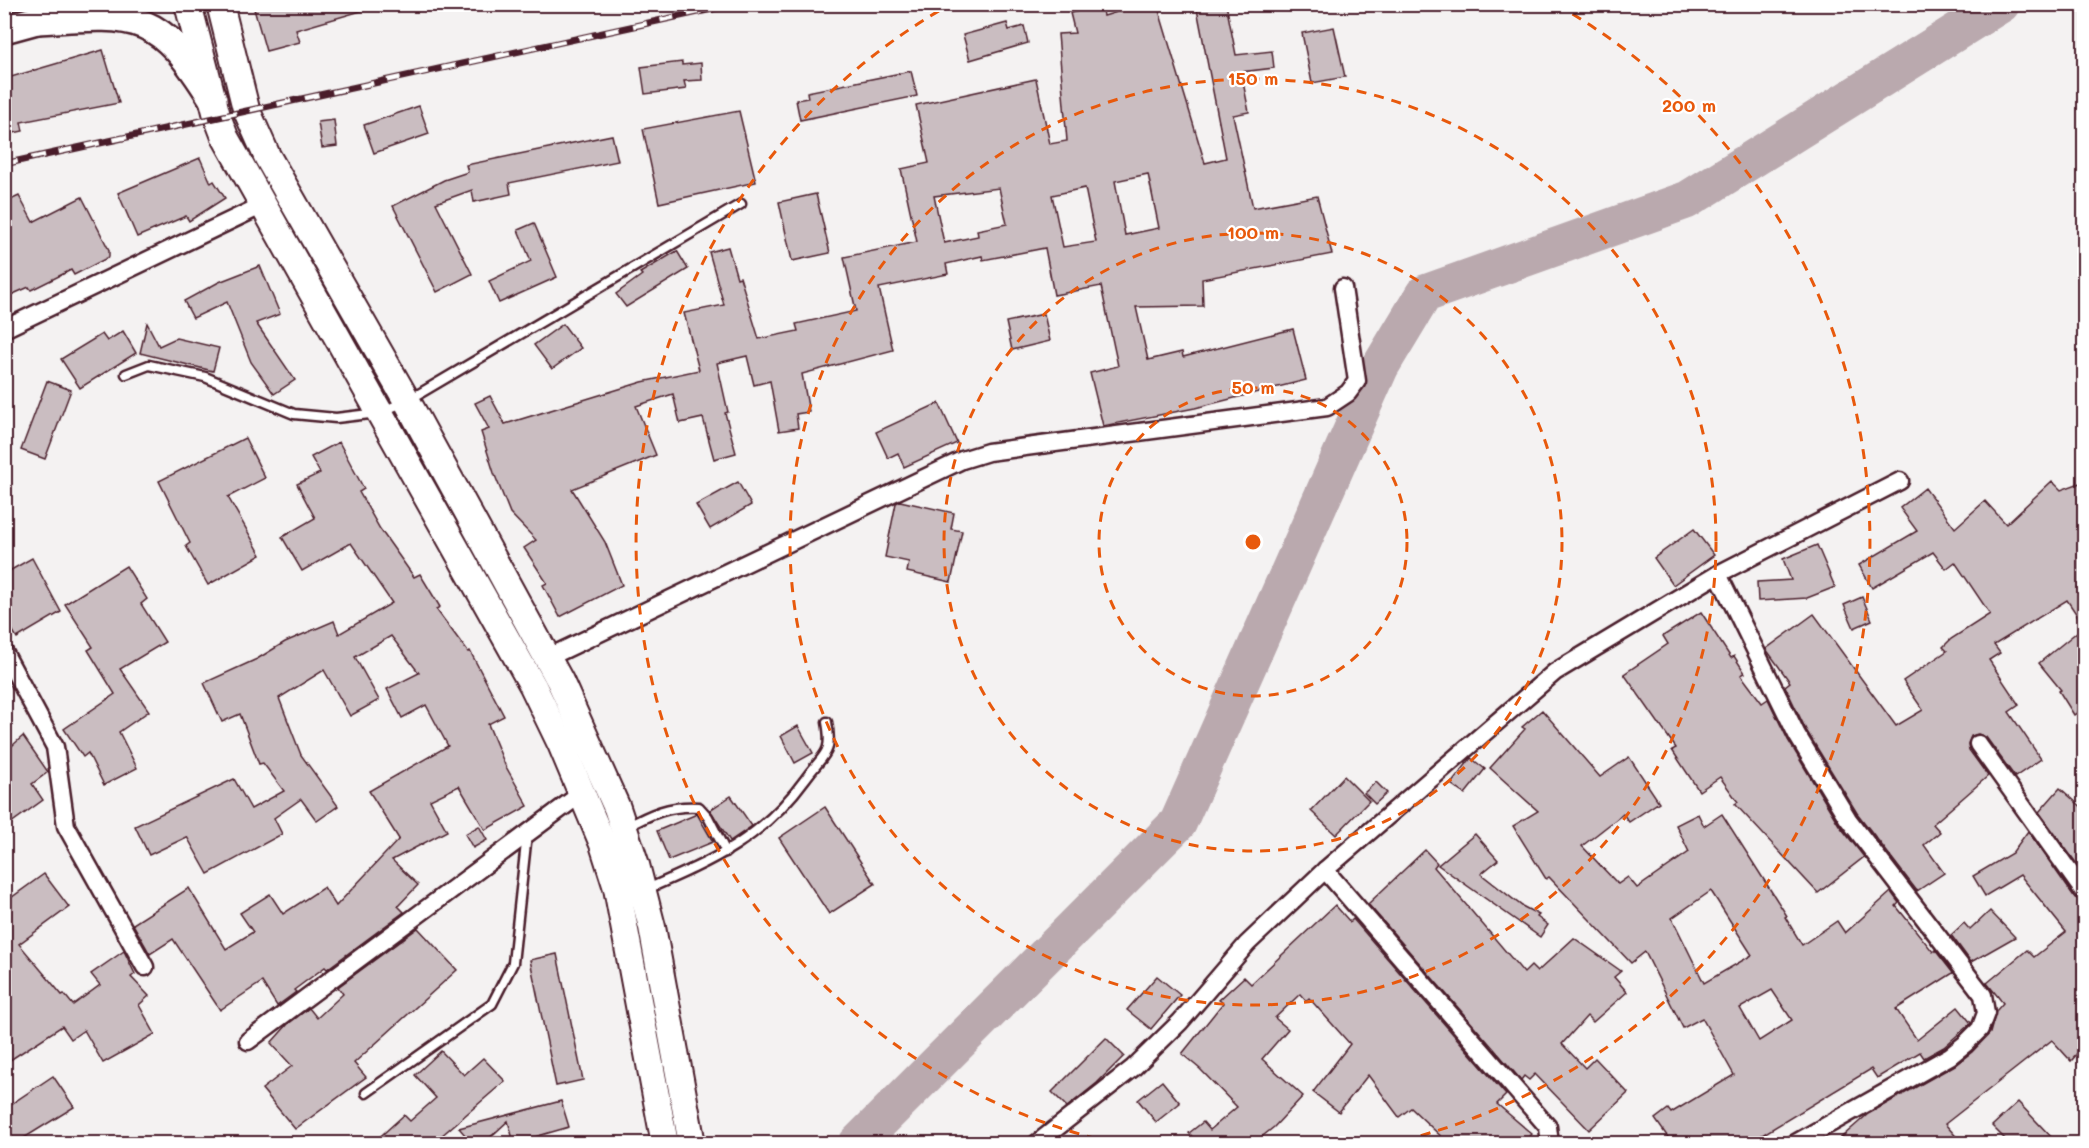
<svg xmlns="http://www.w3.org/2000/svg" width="2089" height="1148" font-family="Mali,sans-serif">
<rect width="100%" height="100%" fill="#f4f2f2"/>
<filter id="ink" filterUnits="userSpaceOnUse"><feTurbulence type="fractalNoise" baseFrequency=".0167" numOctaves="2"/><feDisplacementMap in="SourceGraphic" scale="12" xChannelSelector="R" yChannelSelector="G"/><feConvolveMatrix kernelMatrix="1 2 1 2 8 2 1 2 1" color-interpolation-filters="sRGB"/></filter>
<g filter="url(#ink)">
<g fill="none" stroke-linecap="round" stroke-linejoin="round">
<polyline stroke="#baa9ae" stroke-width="38" points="857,1144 1178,823 1380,367 1424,294 1687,200 2001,4"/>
</g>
<g fill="#cabdc1" stroke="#4a1f2b" stroke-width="1.5" fill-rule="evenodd">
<polygon points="271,4 368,4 368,9 296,30 300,42 266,51 254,9"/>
<path d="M1143 4H1157L1205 163 1226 158 1197 9 1226 4 1236 55 1272 51 1274 68 1241 72 1249 112 1233 115 1253 208 1317 196 1332 254 1202 279 1203 306 1136 307 1148 360 1182 352 1183 357 1293 329 1306 380 1195 408 1103 426 1090 373 1118 366 1101 286 1054 295 1045 248 983 260 982 256 946 264 948 274 879 288 893 350 802 374 809 412 796 414 798 428 779 431 770 381 754 385 747 356 717 363 728 412 725 413 736 453 714 459 703 418 680 423 673 394 636 406 656 455 572 489 605 542 622 585 560 617 543 585 547 583 524 548 536 540 510 513 494 473 481 432 489 429 475 403 490 396 505 424 642 382 699 370 684 313 724 305 709 252 728 247 737 278 740 277 759 339 798 331 796 324 856 311 844 257 917 242 901 169 929 163 916 105 1036 79 1050 144 1067 141 1058 34 1075 33 1070 13 1102 6 1104 16ZM1148 174 1159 228 1125 235 1115 181ZM999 188 1007 224 977 230 978 236 944 243 934 196ZM1085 188 1096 242 1063 247 1052 195Z"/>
<polygon points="1007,23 1009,30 1024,26 1028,43 970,60 963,35"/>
<polygon points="1334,27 1345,77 1312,83 1302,33"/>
<polygon points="103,50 119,103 21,122 23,131 4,135 4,79"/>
<polygon points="682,62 682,65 701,63 702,80 684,81 686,89 645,94 641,67"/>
<polygon points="911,71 917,96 800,120 796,100 808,98 807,92"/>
<polygon points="419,106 429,134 374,153 364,125"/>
<polygon points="739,111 756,182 659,203 643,129"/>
<polygon points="334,120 337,146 322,148 318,122"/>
<polygon points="612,135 618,161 509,183 511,194 474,202 472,190 436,203 472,274 437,292 393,206 444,180 468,172 466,165"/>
<polygon points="200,158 211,183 214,181 225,198 189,221 186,216 137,237 118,193"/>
<polygon points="816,194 830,253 792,261 779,202"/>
<polygon points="19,196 33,222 82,197 109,250 109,257 74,275 71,270 31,290 29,287 4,298 4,203"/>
<polygon points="534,223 557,277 499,303 489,281 531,261 518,230"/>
<polygon points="677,251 688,269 626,307 616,294 642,275 640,273"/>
<polygon points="260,266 280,314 256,323 295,380 274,394 251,362 227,302 193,318 184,301 219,282"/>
<polygon points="1044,314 1050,341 1012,350 1006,322"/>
<polygon points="147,323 159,346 176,338 219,348 213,371 140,353"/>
<polygon points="563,324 581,348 552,369 534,345"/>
<polygon points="123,331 136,353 80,388 61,359 102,334 107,341"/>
<polygon points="47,381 71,390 45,459 21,450"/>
<polygon points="939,403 957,443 904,467 898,453 888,458 876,432"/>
<polygon points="245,438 265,478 228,497 261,555 208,585 186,546 190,543 159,481"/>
<polygon points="339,442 364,489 359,492 380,529 414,577 420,574 440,607 436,609 468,652 470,651 504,716 488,724 505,765 528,806 485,830 459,786 430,800 447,831 392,860 418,885 398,906 404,912 327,969 325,967 294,990 296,992 277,1006 262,982 220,1010 173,939 150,954 133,924 189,888 226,949 253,932 240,913 270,894 283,914 324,887 336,906 399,839 369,791 448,746 426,705 402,718 387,689 419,673 391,636 355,657 379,700 350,716 324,670 279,698 301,755 338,806 317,821 301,799 274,818 282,834 208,874 187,837 149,855 135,826 234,779 251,809 284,791 263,763 259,764 240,714 222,722 204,683 257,659 285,642 334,621 339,634 392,603 351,543 302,571 282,537 315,518 297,484 320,473 311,457"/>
<polygon points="2052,481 2061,490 2085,481 2085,627 2067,600 1994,645 2000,653 1989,660 2019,705 2009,712 2041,759 2015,777 1986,737 1978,734 1971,736 1968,744 1969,750 1988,776 1933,824 1940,832 1924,845 1944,873 1917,891 1857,813 1806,730 1785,686 1790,682 1766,649 1814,614 1896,726 1923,710 1903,681 1947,651 1943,647 1951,639 1990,614 1955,562 1946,569 1933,552 1872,588 1859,565 1917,531 1900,508 1925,488 1955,528 1985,501 2006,524"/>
<polygon points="738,482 751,505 710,529 696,505"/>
<polygon points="900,501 954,513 951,529 962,531 951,582 907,572 909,562 885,557 896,503"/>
<polygon points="1694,529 1714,555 1673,585 1654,558"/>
<polygon points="1817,545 1835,587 1807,598 1758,601 1757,582 1791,580 1783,559"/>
<polygon points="32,558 61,612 17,638 4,616 4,574"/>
<polygon points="126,566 147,599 141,604 165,642 120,669 149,711 119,732 137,768 104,785 88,753 83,757 64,729 115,694 88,650 93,647 65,604"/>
<polygon points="1862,597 1872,620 1854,628 1844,605"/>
<polygon points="1701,612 1731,658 1734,656 1745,673 1741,675 1762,703 1768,699 1788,740 1839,825 1864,857 1818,893 1735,804 1738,802 1720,777 1699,791 1672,750 1676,748 1624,674 1668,644 1663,636"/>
<polygon points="2077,632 2085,641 2085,708 2074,715 2059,691 2061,690 2039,663"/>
<path d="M1542 710 1600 777 1629 757 1659 802 1629 822 1623 814 1582 846 1618 884 1628 877 1637 888 1689 852 1676 825 1698 814 1704 826 1722 814 1787 916 1785 917 1802 945 1837 921 1845 933 1891 892 1899 903 1896 906 1933 952 1935 950 1953 973 1896 1009 1917 1040 1958 1007 1971 1023 1944 1047 1924 1058 1920 1052 1877 1078 1871 1069 1749 1143H1672L1655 1119 1668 1109 1671 1113 1734 1075 1702 1018 1683 1028 1645 952 1631 963 1549 877 1546 879 1513 826 1538 811 1490 768 1525 729 1522 727ZM1711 891 1752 955 1704 983 1672 918ZM1772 990 1792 1020 1759 1041 1740 1008Z"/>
<polygon points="798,726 813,753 795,763 781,736"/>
<polygon points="23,736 48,772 32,784 43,800 4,828 4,753"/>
<polygon points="1471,758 1485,769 1465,794 1451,784"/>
<polygon points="1344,776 1369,801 1336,835 1311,811"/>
<polygon points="1376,782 1387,793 1375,804 1364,793"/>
<polygon points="2060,788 2085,810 2085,875 2039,812"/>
<polygon points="731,796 752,826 730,841 710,810"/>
<polygon points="825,807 875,884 829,914 779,838"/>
<polygon points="697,814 713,842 669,860 657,831"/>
<polygon points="479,826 487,840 473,848 465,834"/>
<polygon points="2028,831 2075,898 2085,902 2085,1045 2071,1061 2052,1040 1945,1124 1962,1143 1835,1143 1868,1114 1955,1065 1972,1052 1990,1033 1996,1011 2003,1003 1987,983 2027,950 2034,957 2066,932 2020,875 1985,896 1973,876 2012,853"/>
<polygon points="1475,834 1498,860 1481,874 1522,906 1539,915 1537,917 1548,925 1540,937 1438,865"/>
<polygon points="1425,850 1437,863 1434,867 1524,973 1531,966 1537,972 1574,938 1621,971 1614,977 1627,992 1593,1022 1587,1016 1562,1044 1585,1068 1595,1058 1628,1093 1589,1130 1535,1074 1529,1080 1524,1076 1521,1080 1368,904"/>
<polygon points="44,874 69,907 19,944 62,995 64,994 73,1005 100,985 91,974 124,951 135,974 131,977 149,996 139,1005 155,1034 103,1063 84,1030 71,1039 62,1026 4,1064 4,903"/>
<polygon points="1335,905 1350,922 1353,919 1506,1095 1497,1104 1532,1134 1524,1143 1448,1143 1411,1108 1399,1117 1368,1075 1339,1112 1313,1092 1350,1044 1309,998 1306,1001 1300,994 1275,1018 1288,1029 1262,1059 1303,1096 1274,1127 1254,1143 1193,1143 1196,1141 1189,1133 1203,1122 1210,1130 1237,1107 1200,1069 1182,1054 1223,1003 1219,1000 1244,977 1251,984"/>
<polygon points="1990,911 2015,937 1971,962 1951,935 1964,923 1970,930"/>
<polygon points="418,928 457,970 354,1063 366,1077 295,1129 262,1089 292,1066 271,1043 288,1024 309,1008 317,1018 343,994 338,987"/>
<polygon points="557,954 583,1080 556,1086 530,960"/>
<polygon points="1157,976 1180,995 1151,1029 1127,1010"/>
<polygon points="1106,1038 1124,1056 1097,1083 1067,1107 1052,1092"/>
<polygon points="441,1051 464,1075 483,1058 505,1081 433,1143 373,1143 404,1115 410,1121 436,1098 415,1075"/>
<polygon points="53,1076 74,1107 16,1143 4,1127 4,1109"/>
<polygon points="1162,1081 1180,1103 1156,1122 1138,1100"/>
<polygon points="561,1101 569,1127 514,1143 508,1121 484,1143 472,1143 459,1128"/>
<polygon points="2018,1102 2057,1143 2009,1143 1992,1126"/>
</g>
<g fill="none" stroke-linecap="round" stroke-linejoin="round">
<defs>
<g id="service">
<polyline points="126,374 149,365 205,377 294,414 336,418 378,413 407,401 741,204"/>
<path d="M625 828C650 814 670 805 699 807L708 817 726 852"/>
<path d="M645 890C714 860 761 840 806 778 824 753 833 755 827 722"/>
<polyline points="366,1093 492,1004 513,963 527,834"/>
</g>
<g id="minor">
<polyline points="4,329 263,205"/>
<polyline points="1718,574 1797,735 1848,819 1983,995 1986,1013 1980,1029 1965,1044 1950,1056 1794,1144"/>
<polyline points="4,652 55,747 66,826 145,967"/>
<polyline points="547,658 962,460 988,452 1327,407 1348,393 1357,381 1343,288"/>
<polyline points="1978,744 2084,892"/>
<polyline points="1325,870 1548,1127 1550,1144"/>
<polyline points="248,1041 582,793"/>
<polyline points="1036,1144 1133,1068 1180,1022 1247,944 1325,870 1555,672 1718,574 1900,481"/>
</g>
<g id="primary">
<polyline points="188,4 217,116 225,137 533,686 561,744 603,844 617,888 665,1144"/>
<polyline points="220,4 246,109 267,156 407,401 560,681 617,808 636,865 652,927 692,1144"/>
</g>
<g id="trunk">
<path d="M38 20C137 14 158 10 213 99"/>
<polyline points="4,29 55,15"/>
</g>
</defs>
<use href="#service" stroke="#4a1f2b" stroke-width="13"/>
<use href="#minor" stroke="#4a1f2b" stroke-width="21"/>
<use href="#primary" stroke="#4a1f2b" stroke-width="30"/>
<use href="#trunk" stroke="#4a1f2b" stroke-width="32"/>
<use href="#service" stroke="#fff" stroke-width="8"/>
<use href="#minor" stroke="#fff" stroke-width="16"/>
<use href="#primary" stroke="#fff" stroke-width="26"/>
<use href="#trunk" stroke="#fff" stroke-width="27"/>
<defs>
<polyline id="rail" points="4,164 735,4"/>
</defs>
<use href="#rail" stroke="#4a1f2b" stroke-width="7"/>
<use href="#rail" stroke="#fff" stroke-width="4.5" stroke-dasharray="14" stroke-linecap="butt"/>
</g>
</g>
<g fill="none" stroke="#e8590c" stroke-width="3" stroke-dasharray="10 8">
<circle cx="1253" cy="542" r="154"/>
<circle cx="1253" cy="542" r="309"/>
<circle cx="1253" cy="542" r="463"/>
<path d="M1114 1143A617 617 0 0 1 949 5M1557 5A617 617 0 0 1 1392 1143"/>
</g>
<circle cx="1253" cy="542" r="9" fill="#e8590c" stroke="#fff" stroke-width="3"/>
<g font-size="18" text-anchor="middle" font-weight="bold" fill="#e8590c" stroke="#fff" stroke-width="4.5" stroke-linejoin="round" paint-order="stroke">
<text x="1253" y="85">150 m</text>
<text x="1689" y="112">200 m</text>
<text x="1253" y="239">100 m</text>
<text x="1253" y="394">50 m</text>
</g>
<rect width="2089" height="1148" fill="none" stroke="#fff" stroke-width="24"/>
<rect x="12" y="12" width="2065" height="1124" fill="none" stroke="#4a1f2b" stroke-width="2" filter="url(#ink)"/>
</svg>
